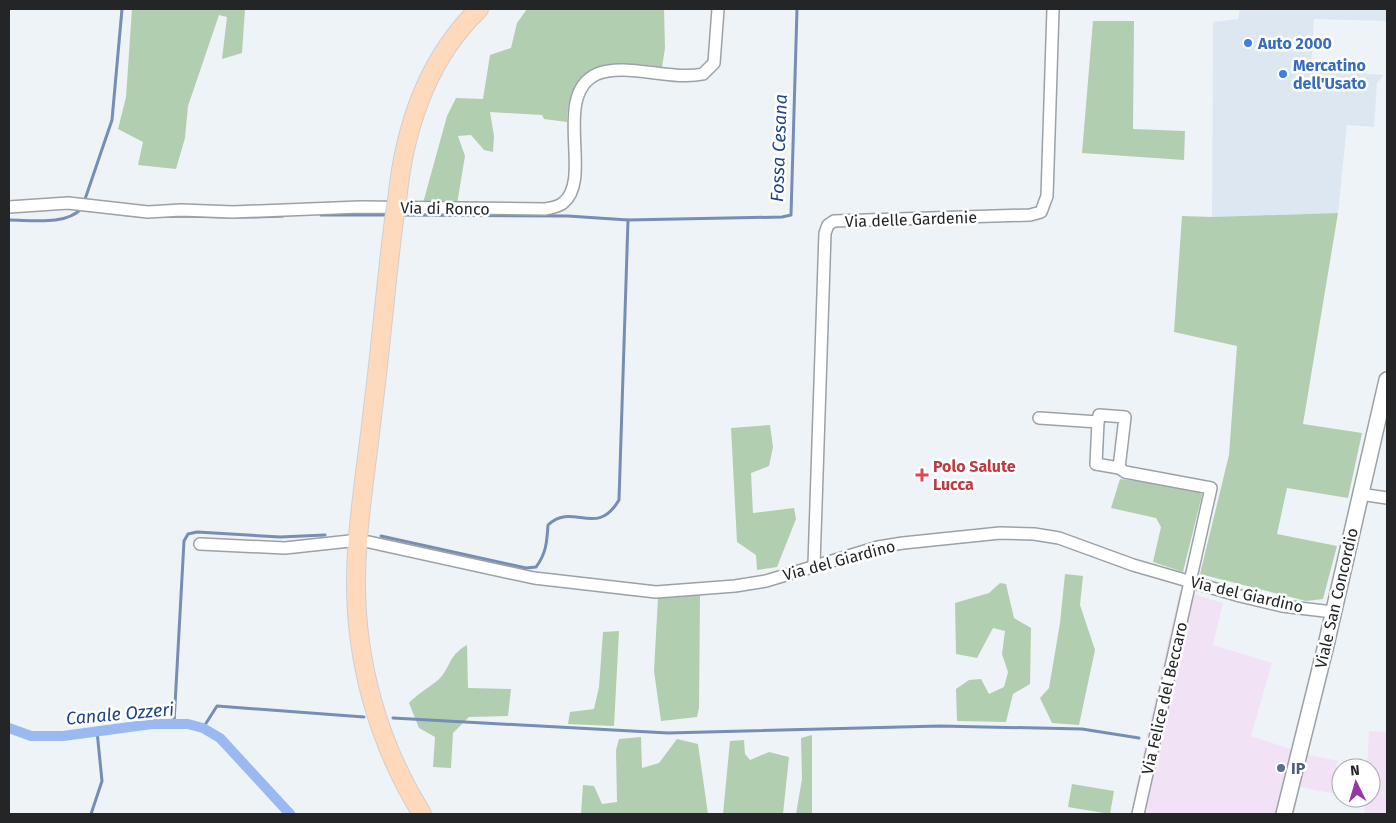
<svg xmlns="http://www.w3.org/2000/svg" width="1396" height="823" font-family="'Fira Sans',sans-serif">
<rect width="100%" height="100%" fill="#eef3f7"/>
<polygon fill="#dde7f1" points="1240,9 1387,9 1387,21 1314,19 1311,69 1384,75 1377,83 1374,127 1347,125 1338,213 1212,217 1213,22 1238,19"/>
<g fill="#f2e2f5">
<polygon points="1180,590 1223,603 1213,645 1272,663 1251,736 1309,755 1338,761 1333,782 1341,785 1341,795 1300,787 1294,814 1131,814 1146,738"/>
<polygon points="1369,731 1387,732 1387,814 1365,814 1364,799 1358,798 1371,798 1371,768 1367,768"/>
</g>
<g fill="#b1ceb0">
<polygon points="132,9 245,9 242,53 222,59 227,17 219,15 188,106 185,138 176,169 138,165 143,142 118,129 126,97"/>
<path d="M527 9H664L665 48 662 67C612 60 568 59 567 122L544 119 542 115 490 112 494 136 493 152 484 150 471 135 458 136 465 156 457 204 423 203 447 116 456 98 483 99 490 55 511 48 517 23Z"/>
<polygon points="1093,21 1134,21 1133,129 1185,131 1184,160 1082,153"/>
<polygon points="1338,213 1303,424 1362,433 1348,498 1287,488 1277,534 1337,546 1323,599 1306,601 1200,574 1229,455 1237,346 1174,332 1182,216 1212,217"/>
<polygon points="770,425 773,447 769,466 751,473 753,513 794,508 796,519 777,567 757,570 756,555 737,542 731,428"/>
<polygon points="1120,479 1196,488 1202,495 1183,572 1153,562 1161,527 1156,518 1111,508"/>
<polygon points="1065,574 1083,576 1080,605 1095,650 1079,725 1052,723 1040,698 1049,688 1060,623"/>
<polygon points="1000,583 1006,584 1014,618 1031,628 1030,684 1013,694 1006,722 957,721 956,689 969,680 981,679 989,694 1004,687 1008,672 1002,654 1005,631 993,628 977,658 956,654 955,603 989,593"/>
<polygon points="700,595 699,708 697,717 661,721 654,671 658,598"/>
<polygon points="619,631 614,726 568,724 570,712 594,709 599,687 603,632"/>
<path d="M467 645 468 688 511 689 508 716 469 717 453 733 451 768 433 767 435 737 419 728 409 703C417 694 427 689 437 681 451 669 447 656 467 645Z"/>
<polygon points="812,735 812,814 796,814 802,779 801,738"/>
<polygon points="641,737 642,768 659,763 677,739 698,744 708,814 581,814 583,785 594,786 602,804 617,802 616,750 619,739"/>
<polygon points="744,740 745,754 750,760 769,752 789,757 783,814 723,814 730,741"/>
<polygon points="1072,784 1114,791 1110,814 1068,807"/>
</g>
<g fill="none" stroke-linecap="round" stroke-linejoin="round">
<g stroke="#768db4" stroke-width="3">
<path d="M120 214C142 218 163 216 186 216 218 217 250 218 283 216"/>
<polyline points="321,215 388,215"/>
<polyline points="402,215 568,216 628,220 782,217 791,215 797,9"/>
<path d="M9 220C31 220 66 226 82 208L112 120 122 9"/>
<path d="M381 536 526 568 536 567C546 554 547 542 548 525 573 501 596 539 619 500L628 220"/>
<polyline points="393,718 668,733 940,726 1082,729 1139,738"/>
<polyline points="174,723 184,541 188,534 197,532 280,537 325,535"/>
<polyline points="203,728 217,706 364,717"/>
<polyline points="91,814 102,781 97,731"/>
</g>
<polyline stroke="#99b9f0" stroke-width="10" points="9,728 31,736 63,736 152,724 188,724 203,728 220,738 290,814"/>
<defs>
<g id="street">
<path d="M9 207 68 203 148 212 181 210 233 212 360 207 545 209C551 208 558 207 563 203 594 179 551 95 597 74 625 62 671 81 703 74L714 63 718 9"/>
<polyline points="1039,418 1098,422 1096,464 1119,468 1125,472 1211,488 1138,814"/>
<polyline points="1098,422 1099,415 1125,417 1119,468"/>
<polyline points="1360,494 1387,498"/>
<polyline points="369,542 534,578 656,592 735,586 766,581 878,547 903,543 1000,533 1034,534 1059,538 1133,565 1240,596 1282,606 1333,612"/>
<polyline points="200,544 285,548 350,541"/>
<polyline points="814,565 825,233 828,225 834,221 1030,215 1041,212 1047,196 1053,9"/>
</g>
<polyline id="secondary" points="1284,814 1326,645 1387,380"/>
<g id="primary">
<path d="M397 201C404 129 426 60 479 9"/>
<path d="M394 220C386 282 381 345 373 408 367 464 357 521 356 577 355 661 378 743 422 814"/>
</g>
</defs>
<use href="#street" stroke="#9ca1a5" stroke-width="14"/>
<use href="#secondary" stroke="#9ca1a5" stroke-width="18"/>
<use href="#primary" stroke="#cfcfcf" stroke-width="20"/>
<use href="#street" stroke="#fff" stroke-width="11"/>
<use href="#secondary" stroke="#fff" stroke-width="15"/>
<use href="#primary" stroke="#fed9bc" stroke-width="18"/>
<defs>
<polyline id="primary-bridge" points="394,220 397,201"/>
</defs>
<use href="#primary-bridge" stroke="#cfcfcf" stroke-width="20" stroke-linecap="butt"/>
<use href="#primary-bridge" stroke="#fed9bc" stroke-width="18"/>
</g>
<g fill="#3f7fe0" stroke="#fff" stroke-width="2">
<circle cx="1248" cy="43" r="5"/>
<circle cx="1283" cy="74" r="5"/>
</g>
<path fill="#e0444e" stroke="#fff" stroke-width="2" d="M919.5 467.5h5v5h5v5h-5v5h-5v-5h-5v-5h5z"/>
<circle fill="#5c6f8a" stroke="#fff" stroke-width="2" cx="1281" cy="768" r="5"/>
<g text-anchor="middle" stroke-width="5" stroke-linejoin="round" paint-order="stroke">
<g font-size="16" font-weight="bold" fill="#366cbe" stroke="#fff" text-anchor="start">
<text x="1258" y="49">Auto 2000</text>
<text x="1293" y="71">Mercatino<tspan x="1293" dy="18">dell'Usato</tspan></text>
</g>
<g font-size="16" fill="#232527" stroke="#fff">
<text transform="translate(445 208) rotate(1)" y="6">Via di Ronco</text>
<text transform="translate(911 219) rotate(-2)" y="6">Via delle Gardenie</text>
<text transform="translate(839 560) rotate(-15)" y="6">Via del Giardino</text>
<text transform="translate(1247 594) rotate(13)" y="6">Via del Giardino</text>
<text transform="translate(1336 598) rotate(-77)" y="6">Viale San Concordio</text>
<text transform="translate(1164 698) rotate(-77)" y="6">Via Felice del Beccaro</text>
</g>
<g font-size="16" font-weight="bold" fill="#be3a42" stroke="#fff" text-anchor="start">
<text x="933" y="472">Polo Salute<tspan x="933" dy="18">Lucca</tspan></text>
</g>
<g font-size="16" font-weight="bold" fill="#4e5e75" stroke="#fff" text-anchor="start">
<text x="1291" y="774">IP</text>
</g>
<g font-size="18" font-style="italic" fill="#204585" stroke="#fff">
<text transform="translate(779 148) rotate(-88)" y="6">Fossa Cesana</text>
<text transform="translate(120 714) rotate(-5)" y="6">Canale Ozzeri</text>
</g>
</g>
<rect width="1396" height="823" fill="none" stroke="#232527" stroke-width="20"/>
<g transform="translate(1356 783) rotate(355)"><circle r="24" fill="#ffffff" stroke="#a7a8a9"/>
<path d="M0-4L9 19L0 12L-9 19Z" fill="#9538a1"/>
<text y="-8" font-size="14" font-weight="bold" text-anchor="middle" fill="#232527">N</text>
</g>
</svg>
